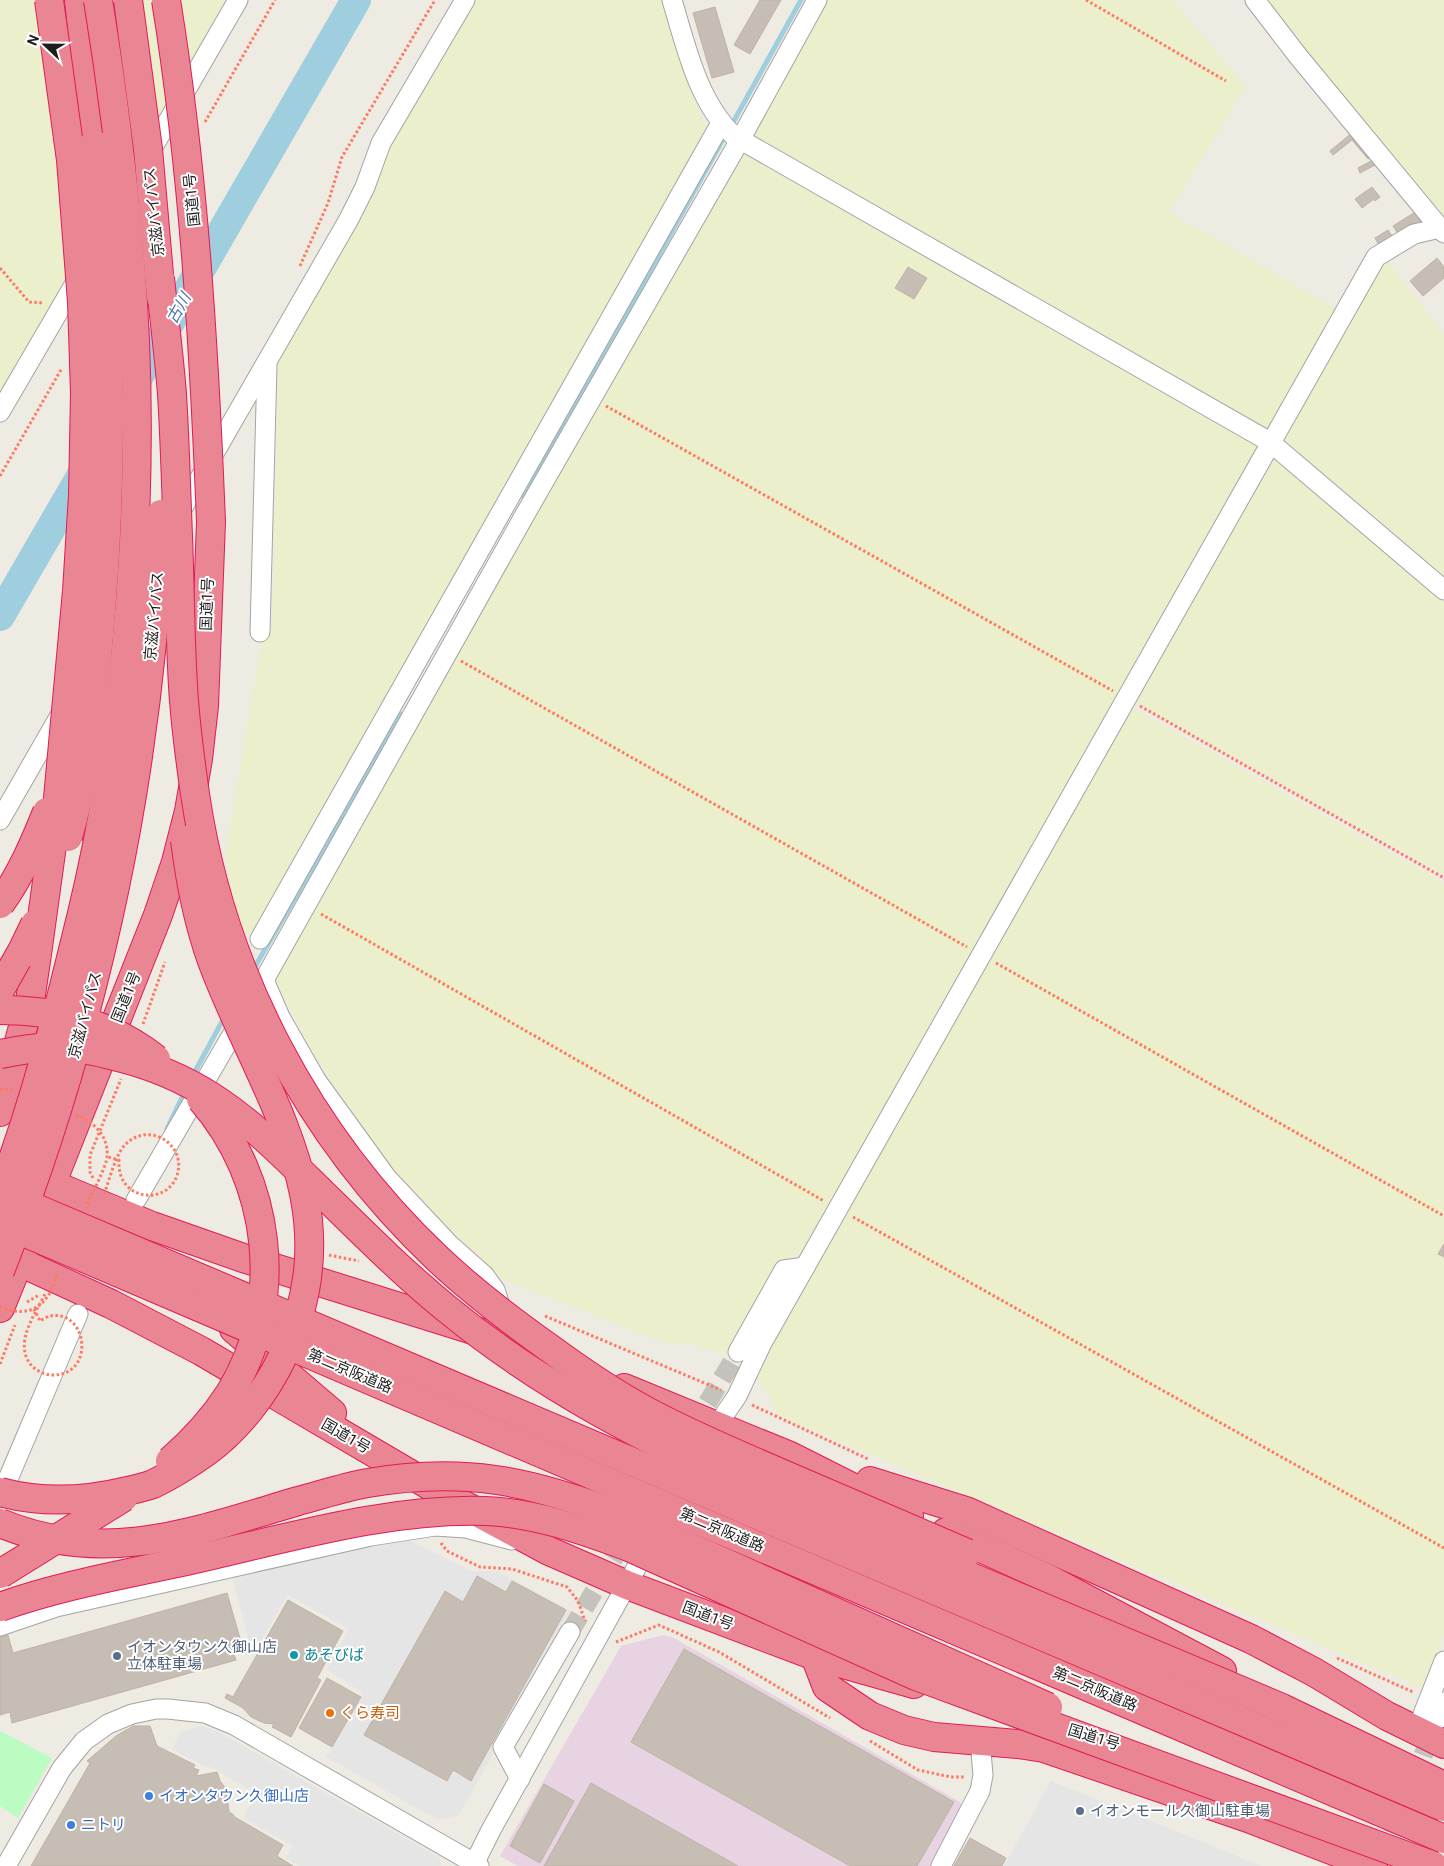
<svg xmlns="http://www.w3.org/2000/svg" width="1444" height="1866" font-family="Roboto,'Noto Sans JP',sans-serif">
<rect width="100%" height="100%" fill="#eeebe2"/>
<polygon fill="#e8d3e3" points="663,1635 674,1638 960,1802 963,1813 932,1866 518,1866 500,1856 621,1646"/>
<g fill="#ebefcc">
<polygon points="0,0 238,0 0,412"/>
<polygon points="468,0 661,0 688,83 704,123 713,134 266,943 241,932 224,861 261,646 272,625 279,351 382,151"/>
<polygon points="825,0 1172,0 1246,86 1169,212 1345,314 1276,434 747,138"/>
<polygon points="1259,0 1444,0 1444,226"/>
<polygon points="741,151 1259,445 803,1254 777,1261 725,1355 695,1345 664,1343 502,1279 414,1195 369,1138 318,1061 273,977"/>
<polygon points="1385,258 1444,335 1444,575 1281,438"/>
<polygon points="1273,456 1444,602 1444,874 1133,701"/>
<polygon points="1129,706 1444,883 1444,1632 1424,1689 778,1415 755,1371"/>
</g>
<polygon fill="#bbfcc3" points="0,1731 52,1758 18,1818 0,1806"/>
<g fill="#e5e5e5">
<polygon points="405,1538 472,1571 497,1571 573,1612 459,1815 438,1820 326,1757 363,1693 327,1670 349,1629 287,1595 259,1645 249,1641 232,1575"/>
<polygon points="202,1726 217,1731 440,1858 441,1866 299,1866 285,1858 293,1846 243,1818 256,1794 210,1766 208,1768 172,1749 180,1732"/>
<polygon points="1051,1781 1203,1842 1261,1866 1004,1866"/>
</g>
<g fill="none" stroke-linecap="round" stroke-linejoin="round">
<g stroke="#9fcedf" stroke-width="5">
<polyline points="731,126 801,0"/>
<polyline points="524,498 726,134"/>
<polyline points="253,970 402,714"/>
<polyline points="192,1077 225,1016"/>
<polyline points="167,1129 185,1091"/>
</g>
<g stroke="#9fcedf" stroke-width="30">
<polyline points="129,393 356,0"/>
<polyline points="0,616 90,461"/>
</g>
</g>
<g fill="#c6bdb5" stroke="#c1b1a3">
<polygon points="760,0 781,0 750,54 734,45"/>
<polygon points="715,7 734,72 712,78 693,13"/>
<polygon points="1353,132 1373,156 1368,159 1352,140 1333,155 1330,151"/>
<polygon points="1373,160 1375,165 1360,173 1358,168"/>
<polygon points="1372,187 1380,197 1375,201 1374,199 1362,208 1355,199"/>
<polygon points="1420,209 1429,218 1400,237 1393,226"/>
<polygon points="1388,230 1395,240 1381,249 1375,238"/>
<polygon points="1437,258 1444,267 1444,278 1423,296 1410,281"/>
<polygon points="908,267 927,278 914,299 895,288"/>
<polygon points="1444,1244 1444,1257 1438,1254"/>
<polygon points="477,1576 506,1592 512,1581 566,1610 471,1781 453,1770 447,1781 364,1735 445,1591 463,1602"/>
<polygon points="227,1593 243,1649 233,1652 236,1660 12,1723 10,1712 0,1715 0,1637 8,1635 13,1653"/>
<polygon points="288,1600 343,1631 317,1678 321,1680 291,1737 272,1727 274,1724 264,1723 251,1717 243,1708 225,1698 227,1694 233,1697"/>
<polygon points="684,1649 954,1802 917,1866 850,1866 631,1742"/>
<polygon points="327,1678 361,1697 332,1747 299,1728"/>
<polygon points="133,1726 150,1726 157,1746 195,1765 193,1768 199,1770 196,1776 217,1772 220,1781 226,1789 229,1812 234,1815 233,1816 283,1845 277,1856 293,1866 31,1866 90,1763 87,1761 116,1736"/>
<polygon points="591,1783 738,1866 544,1866"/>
<polygon points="544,1784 574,1801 540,1863 510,1846"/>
<polygon points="970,1838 1006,1858 1002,1866 954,1866"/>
</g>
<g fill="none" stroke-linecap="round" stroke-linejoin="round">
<g stroke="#c4c2bb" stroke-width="19" stroke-dasharray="19 9" stroke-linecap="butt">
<polyline points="693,1427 738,1352"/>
<polyline points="570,1632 627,1536"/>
<polyline points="1383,1860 1434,1727"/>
</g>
<defs>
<g id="minor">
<path d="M672 0C686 47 698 102 734 136L1270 442 1444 590"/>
<polyline points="1255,0 1298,56 1444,233"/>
<polyline points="123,199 238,0"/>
<polyline points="0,412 81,273"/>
<polyline points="178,516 349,219 365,187 381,143 465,0"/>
<polyline points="260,632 267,366"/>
<polyline points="0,820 62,712"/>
<polyline points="260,939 721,123"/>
<polyline points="264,980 280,1017 316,1080 387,1178 449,1244 484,1275 495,1290 503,1315"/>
<polyline points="136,1200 264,980 523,518 740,140 817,0"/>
<polyline points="738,1352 784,1270 805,1267"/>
<polyline points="710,1436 737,1396 762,1343 1376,257 1414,234 1440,228"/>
<polyline points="0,1498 78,1314"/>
<polyline points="0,1626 56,1607 371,1536 435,1526 466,1528 512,1540"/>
<polyline points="1438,1719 1444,1702"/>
<polyline points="1416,1732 1444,1661"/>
<polyline points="520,1779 503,1747 570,1632"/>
<polyline points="6,1866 62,1768 84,1741 108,1724 132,1714 156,1709 168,1709 205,1713 234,1725 479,1866"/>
<polyline points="473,1866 491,1830 650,1543"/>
<polyline points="941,1866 980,1791 983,1775 980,1740"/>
</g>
<g id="highway">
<polyline points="79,0 94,144"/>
<polyline points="0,1112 30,1001 37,954"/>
<polyline points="13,1168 152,1226 246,1259 511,1342 561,1363"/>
<polyline points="45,1200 158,915 176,862 189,811 198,759 204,706 211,522"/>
<polyline points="0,1253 111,1304 201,1351 451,1498 549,1551 627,1585 815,1656 914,1684"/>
<polyline points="0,1308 26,1244"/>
<polyline points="234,1329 332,1413"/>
<polyline points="624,1388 790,1456 909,1516"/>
<polyline points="870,1481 966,1511 1251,1639 1314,1672 1387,1716 1444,1744"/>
<polyline points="946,1532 1047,1578 1222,1671"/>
<polyline points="815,1656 827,1687 870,1716 904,1730 934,1737 1018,1744 1044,1748 1248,1818 1373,1866"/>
</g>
</defs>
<use href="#minor" stroke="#a4a4a4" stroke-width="21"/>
<use href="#highway" stroke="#e01b57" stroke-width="30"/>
<g stroke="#ff7962" stroke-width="3" stroke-dasharray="2.5 2.5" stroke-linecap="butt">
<polyline points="1086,0 1226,81"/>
<polyline points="205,122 275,0"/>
<polyline points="300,266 328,203 342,157 435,0"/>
<polyline points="0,268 29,302 44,303"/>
<polyline points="606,406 1113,691"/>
<polyline points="0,476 62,368"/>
<polyline points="461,661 967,947"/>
<polyline points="1140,706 1444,878"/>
<polyline points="321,914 824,1201"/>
<polyline points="996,963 1444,1216"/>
<polyline points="143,1024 165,962"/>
<polyline points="93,1178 90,1172 90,1155 121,1079"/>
<polyline points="853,1217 1444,1548"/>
<polyline points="329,1255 359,1261"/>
<polyline points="27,1302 39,1295"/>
<polyline points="545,1316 721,1390"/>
<polyline points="0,1364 15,1325"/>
<polyline points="752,1405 868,1459"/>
<polyline points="441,1543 447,1551 480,1567 512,1569 567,1587 578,1601 585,1621"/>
<polyline points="616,1642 659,1625 719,1652 830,1718"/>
<polyline points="1337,1658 1413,1692"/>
<polyline points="870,1741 918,1770 951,1777 965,1777"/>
</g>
<use href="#minor" stroke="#fff" stroke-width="19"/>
<use href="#highway" stroke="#ea8593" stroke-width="28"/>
<defs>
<g id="highway-bridge">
<polyline points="128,0 148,149 161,297"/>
<path d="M166 0C194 173 204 347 211 522"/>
<path d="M160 278C164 317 169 356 172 394 175 442 176 489 178 536 180 586 180 636 183 686 185 722 190 759 195 794 221 971 308 1136 438 1259 472 1291 510 1320 548 1347 582 1372 617 1396 654 1415 696 1437 739 1455 783 1474 844 1500 905 1527 967 1553"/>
<path d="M68 837C85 779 91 718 97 658 108 544 112 428 107 314 104 257 98 201 94 144"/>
<path d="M0 904C21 875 34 844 47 812"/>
<polyline points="37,954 57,809 77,591 83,495 85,393 82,302 71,160 49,0"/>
<polyline points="0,990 23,949 35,924"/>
<path d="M0 1010C57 1010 111 1023 156 1059"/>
<path d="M0 1054C17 1051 35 1047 53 1047 74 1046 97 1051 118 1057 150 1065 184 1079 212 1097 248 1120 278 1150 309 1180 354 1224 398 1269 447 1309 519 1368 600 1416 684 1456L1282 1708 1444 1786"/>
<polyline points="0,1193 1444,1807"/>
<path d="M0 1195C30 1115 53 1033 73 950 84 907 94 863 102 819 135 638 145 443 130 260 123 173 112 86 98 0"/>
<polyline points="0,1222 1444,1839"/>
<path d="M0 1271C95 1030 150 774 161 514"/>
<path d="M170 1461C193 1441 214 1418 230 1393 287 1301 271 1179 201 1099"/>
<path d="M0 1492C41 1503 86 1501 127 1491 136 1489 145 1487 153 1484 172 1475 189 1464 206 1452 239 1428 266 1392 283 1356 355 1207 262 1095 212 961 198 922 190 881 185 840"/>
<path d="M0 1523C106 1567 196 1531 298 1501 321 1495 344 1487 368 1483 462 1467 528 1480 616 1514L1048 1707"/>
<polyline points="0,1574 124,1497"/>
<path d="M0 1607C64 1584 133 1573 199 1558 292 1537 389 1508 486 1511 535 1513 583 1530 629 1547L916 1676 1434 1866"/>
</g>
</defs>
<use href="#highway-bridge" stroke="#e01b57" stroke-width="30" stroke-linecap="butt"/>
<g stroke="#ff7962" stroke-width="3" stroke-dasharray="2.5 2.5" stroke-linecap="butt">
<polyline points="0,1089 12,1090"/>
<path d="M76 1115C94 1122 109 1136 107 1157 107 1165 90 1198 86 1208"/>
<path d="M104 1194C110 1179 116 1151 128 1142 151 1123 184 1144 178 1172 170 1207 116 1202 119 1160L108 1157"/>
<path d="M0 1307C17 1314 36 1314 47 1297 53 1290 55 1279 59 1271"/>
<path d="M34 1309 40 1321C43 1319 47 1317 50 1316 88 1309 96 1376 52 1375 45 1375 37 1371 32 1366 12 1344 36 1313 46 1292"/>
</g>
<use href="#highway-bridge" stroke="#ea8593" stroke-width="28"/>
</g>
<circle fill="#0f9aa8" stroke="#fff" stroke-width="2" cx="294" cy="1655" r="5"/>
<g fill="#5c6f8a" stroke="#fff" stroke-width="2">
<circle cx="117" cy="1656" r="5"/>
<circle cx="1080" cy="1811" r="5"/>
</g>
<circle fill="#e8710a" stroke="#fff" stroke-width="2" cx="330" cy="1713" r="5"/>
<g fill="#3f7fe0" stroke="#fff" stroke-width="2">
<circle cx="149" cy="1796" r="5"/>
<circle cx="71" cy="1825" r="5"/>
</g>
<g text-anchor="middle" stroke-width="4" stroke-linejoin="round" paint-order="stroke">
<g font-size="15" fill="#1d1d1d" stroke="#fff">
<text transform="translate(192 200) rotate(-96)" y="5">国道1号</text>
<text transform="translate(154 212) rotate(-96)" y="5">京滋バイパス</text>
<text transform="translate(207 604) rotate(-88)" y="5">国道1号</text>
<text transform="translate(154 616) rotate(-85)" y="5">京滋バイパス</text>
<text transform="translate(126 997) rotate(-68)" y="5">国道1号</text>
<text transform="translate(85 1015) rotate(-75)" y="5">京滋バイパス</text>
<text transform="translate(350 1371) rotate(23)" y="5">第二京阪道路</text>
<text transform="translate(346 1436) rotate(30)" y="5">国道1号</text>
<text transform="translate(722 1530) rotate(23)" y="5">第二京阪道路</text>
<text transform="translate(708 1616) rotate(21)" y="5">国道1号</text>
<text transform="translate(1095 1689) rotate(23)" y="5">第二京阪道路</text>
<text transform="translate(1094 1737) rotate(17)" y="5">国道1号</text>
</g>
<g font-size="15" fill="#4e5e75" stroke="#fff" text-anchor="start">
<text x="127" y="1652">イオンタウン久御山店<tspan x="127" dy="17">立体駐車場</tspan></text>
<text x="1090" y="1816">イオンモール久御山駐車場</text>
</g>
<g font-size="15" fill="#0d838f" stroke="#fff" text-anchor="start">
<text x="304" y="1660">あそびば</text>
</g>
<g font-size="15" fill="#c56008" stroke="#fff" text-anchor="start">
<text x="340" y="1718">くら寿司</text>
</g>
<g font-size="15" fill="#366cbe" stroke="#fff" text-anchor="start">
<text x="159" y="1801">イオンタウン久御山店</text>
<text x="81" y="1830">ニトリ</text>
</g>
<g font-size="16" font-style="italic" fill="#4576b0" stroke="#fff">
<text transform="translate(178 308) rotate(-60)" y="6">古川</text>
</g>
</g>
<g transform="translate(45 45) rotate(292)" stroke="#ffffff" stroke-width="4" paint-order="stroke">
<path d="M0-4L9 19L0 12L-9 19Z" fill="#1d1d1d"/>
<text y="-8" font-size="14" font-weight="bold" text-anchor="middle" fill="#1d1d1d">N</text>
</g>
</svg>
